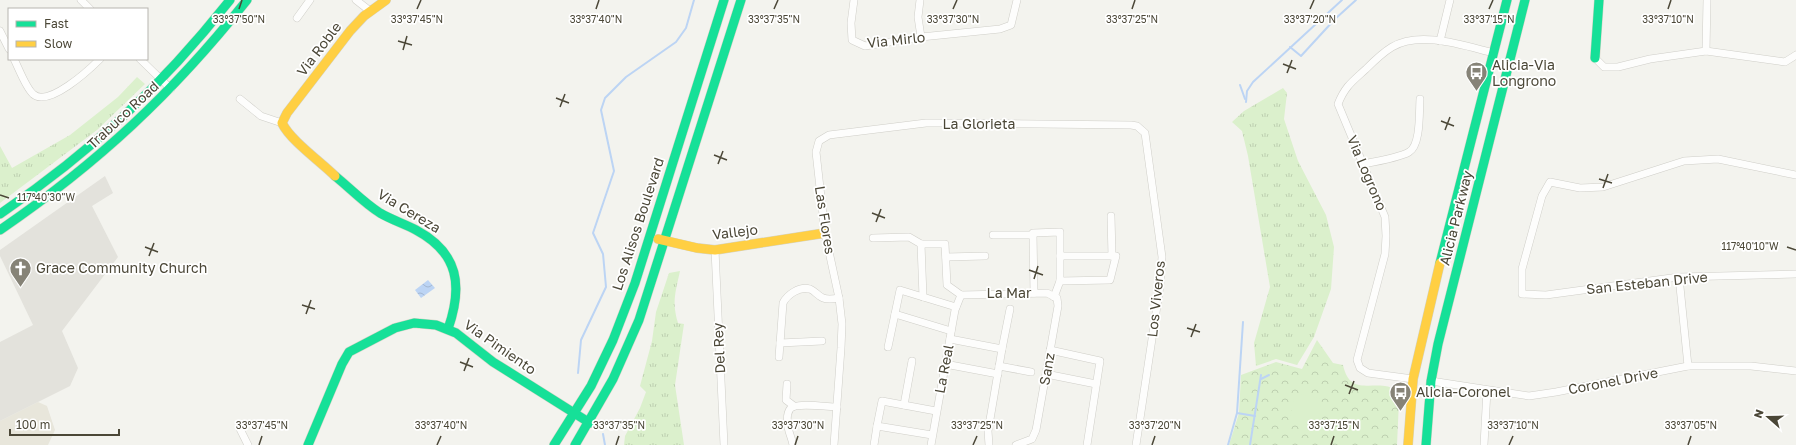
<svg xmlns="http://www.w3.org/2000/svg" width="1796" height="445" font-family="'Golos Text',sans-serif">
<defs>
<pattern id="grass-tufts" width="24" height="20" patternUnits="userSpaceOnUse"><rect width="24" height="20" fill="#dbf0cc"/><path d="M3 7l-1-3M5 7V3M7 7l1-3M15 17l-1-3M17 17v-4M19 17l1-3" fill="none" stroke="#bdcfb0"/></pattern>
<pattern id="park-crowns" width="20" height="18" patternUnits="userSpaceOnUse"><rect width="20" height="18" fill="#dbf0cc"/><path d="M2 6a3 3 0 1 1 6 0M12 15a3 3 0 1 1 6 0" fill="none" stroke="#bdcfb0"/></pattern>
<pattern id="water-waves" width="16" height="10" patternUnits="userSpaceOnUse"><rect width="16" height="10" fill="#bcd4f4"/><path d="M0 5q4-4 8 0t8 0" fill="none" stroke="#a3b7d2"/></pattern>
</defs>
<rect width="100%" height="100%" fill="#f3f3ee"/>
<polygon fill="#e8e6db" points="38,402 47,406 55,430 48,445 0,445 0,421"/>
<g fill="url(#grass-tufts)">
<polygon points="137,77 145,84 97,130 0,203 0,146 12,168 70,135 118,97"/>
<polygon points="1283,88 1287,93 1284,119 1298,161 1326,215 1334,247 1331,289 1314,337 1297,365 1276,359 1256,366 1254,343 1270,287 1248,156 1242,131 1232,122 1244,111"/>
<path d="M680 271C675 294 672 302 678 323L684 324 675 385 684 445H624L625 436 640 408 646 392 640 386 652 341 656 312 669 273Z"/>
</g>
<path fill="url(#park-crowns)" d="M1317 340 1333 363 1343 365C1349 392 1365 384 1385 386 1389 386 1393 389 1396 390L1399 401 1397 445H1229L1239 413 1241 375 1276 362 1302 369Z"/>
<polygon fill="#dbf0cc" points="1297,393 1322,399 1317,426 1315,428 1289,422 1295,394"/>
<polygon fill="#e3e2dc" points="105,176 113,193 92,206 118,257 62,331 78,368 70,386 0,421 0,342 33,325 0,256 0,250"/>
<polygon fill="url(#water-waves)" points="428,280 435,288 421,298 415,290"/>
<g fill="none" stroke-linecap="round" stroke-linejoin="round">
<g stroke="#bcd4f4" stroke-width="2">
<polyline points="1290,47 1301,56 1335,19 1356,0"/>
<polyline points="1240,85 1245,99"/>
<polyline points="1246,102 1247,91 1253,82 1342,0"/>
<polyline points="1243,322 1237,413 1255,416"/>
<polyline points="578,373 581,340 606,287 603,254 593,233 614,171 601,110 605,98 626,77 676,42 686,28 694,0"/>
<polyline points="1261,379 1269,375"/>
<polyline points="603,434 605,445"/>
<polyline points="1228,445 1237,413"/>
<polyline points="1250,445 1261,375"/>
</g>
<defs>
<g id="street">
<polyline points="81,0 90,9"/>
<polyline points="356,0 370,11"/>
<polyline points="854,0 851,23 852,40 865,46 921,37 1000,29 1011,25 1017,0"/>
<polyline points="920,0 918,17 921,37"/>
<polyline points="297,18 310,0"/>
<polyline points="0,31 9,49"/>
<polyline points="1440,41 1450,0"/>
<polyline points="1706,51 1707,0"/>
<polyline points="1595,58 1604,67 1618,67 1650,59 1706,51 1785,62 1796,55"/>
<path d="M14 59C19 69 26 88 33 94 48 108 89 70 100 59"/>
<polyline points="140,59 171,89"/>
<polyline points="240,99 261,116 282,123"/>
<path d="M1363 164C1374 162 1401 157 1409 152 1421 145 1419 112 1420 99"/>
<polyline points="1796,175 1718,159 1684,161 1603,187 1580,188 1550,182 1542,196 1522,269 1522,294 1546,295 1679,277 1796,274"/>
<polyline points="1111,216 1112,256"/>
<polyline points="993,235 1033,235"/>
<polyline points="873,238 909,237 921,244 945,244 947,285 961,295"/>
<polyline points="921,244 923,297 956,307"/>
<polyline points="715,250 724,445"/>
<polyline points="946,257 985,256"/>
<polyline points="1679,277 1688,366"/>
<polyline points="1060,281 1110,280 1116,256 1060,256"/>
<polyline points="1034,293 1033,233 1060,232 1060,281 1054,297"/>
<polyline points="961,295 1047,293 1057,298 1058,306 1036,430 1032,439 1016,445"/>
<polyline points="895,314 951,331"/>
<polyline points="950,339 1002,349 1010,309"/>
<polyline points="780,343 822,341"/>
<polyline points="888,347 900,290 923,297"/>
<polyline points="1050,350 1100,361 1087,445"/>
<path d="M779 357 783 303C787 295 799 286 810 289 815 291 818 296 823 298 828 300 834 299 839 298"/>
<polyline points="945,364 998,374"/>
<polyline points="999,366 1031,372"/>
<polyline points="1046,374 1096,384"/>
<path d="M1413 379 1368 373 1360 368 1357 360 1385 254 1386 236 1385 217 1338 104C1345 86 1353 81 1366 69 1374 61 1382 53 1392 47 1420 30 1465 46 1494 53"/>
<polyline points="1431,381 1529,396 1556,392 1688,366 1751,366 1796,371"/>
<polyline points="787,384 786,400 794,406"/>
<polyline points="904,405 912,361"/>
<polyline points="239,427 248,445"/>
<polyline points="932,435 877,426 882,401 936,411"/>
<path d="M793 445C792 439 789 433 788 427 787 421 787 413 790 409 795 402 828 407 837 407"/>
<polyline points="834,445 841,348 842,324 839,298 825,233 816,152 819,141 829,135 926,123 940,123 1131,125 1137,126 1145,133 1162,257 1160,286 1136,445"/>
<polyline points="874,445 877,426"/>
<polyline points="931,445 955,310 961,295"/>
<polyline points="989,445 988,431 1002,349"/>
<polyline points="1484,445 1487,390"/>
</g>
<g id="fast">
<polyline points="1595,58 1599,0"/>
<path d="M335 176C350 188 364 203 380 213 392 220 405 224 416 230 459 253 463 286 448 329"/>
<path d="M0 214C91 152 162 86 230 0"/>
<path d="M0 230C98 163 173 93 247 0"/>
<polyline points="1440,263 1507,0"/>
<polyline points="308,445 342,364 349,352 395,328 414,323 436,325 456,333 493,362 590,423"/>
<polyline points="554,445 591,386 613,340 635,283 724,0"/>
<polyline points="575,445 613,379 639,320 741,0"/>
<polyline points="1426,445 1431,381 1438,344 1525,0"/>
</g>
<g id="slow">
<path d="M335 176C321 162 290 140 282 123L287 113 350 31 364 16 386 0"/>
<polyline points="658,239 697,248 715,250 825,233"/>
<polyline points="1408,445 1413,379 1440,263"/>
</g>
</defs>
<use href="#street" stroke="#cfcec8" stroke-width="8"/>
<use href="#fast" stroke="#d3d2c4" stroke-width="10"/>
<use href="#slow" stroke="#d3d2c4" stroke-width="10"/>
<use href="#street" stroke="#fdfdfc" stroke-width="7"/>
<use href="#fast" stroke="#16e098" stroke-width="9"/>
<use href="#slow" stroke="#ffcf43" stroke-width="9"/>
</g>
<path fill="none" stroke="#4b4737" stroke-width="1.5" d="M239 9 242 0M417 9 421 0M596 9 599 0M774 9 778 0M953 9 957 0M1132 9 1135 0M1310 9 1314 0M1489 9 1493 0M1668 9 1671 0M398 41 412 45M403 50 407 36M1283 64 1296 69M1287 73 1292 60M556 98 569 103M560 107 565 94M1441 121 1454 126M1445 130 1450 117M714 155 727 160M718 164 723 151M1599 179 1612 183M1603 188 1608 174M0 195 9 198M872 213 885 218M876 222 881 209M145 247 158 252M1787 247 1796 250M149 256 154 243M1029 270 1043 275M1034 279 1038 266M302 305 315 309M306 314 311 300M1187 328 1200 332M1191 337 1196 324M460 362 473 367M464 371 469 358M1345 385 1358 390M1349 394 1354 381M259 445 262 436M437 445 441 436M616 445 619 436M795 445 798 436M973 445 977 436M1152 445 1155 436M1331 445 1334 436M1509 445 1513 436M1688 445 1691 436"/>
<defs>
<symbol id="bus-pin" viewBox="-11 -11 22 30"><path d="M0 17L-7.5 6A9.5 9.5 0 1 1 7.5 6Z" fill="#868377" stroke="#fff"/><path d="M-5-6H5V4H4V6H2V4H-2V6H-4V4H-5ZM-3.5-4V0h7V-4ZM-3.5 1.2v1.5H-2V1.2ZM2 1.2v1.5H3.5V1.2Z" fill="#fff"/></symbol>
<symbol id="church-pin" viewBox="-11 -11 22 30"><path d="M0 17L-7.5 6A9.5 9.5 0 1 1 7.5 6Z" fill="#868377" stroke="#fff"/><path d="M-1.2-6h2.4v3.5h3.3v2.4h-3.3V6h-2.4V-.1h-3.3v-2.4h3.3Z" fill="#fff"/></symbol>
</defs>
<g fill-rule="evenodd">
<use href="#bus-pin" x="1464" y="60" width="25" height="34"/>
<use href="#church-pin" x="8" y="256" width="25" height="34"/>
<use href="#bus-pin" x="1388" y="380" width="25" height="34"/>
</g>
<g text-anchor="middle" stroke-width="3.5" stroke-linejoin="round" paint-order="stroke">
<g font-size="14" fill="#4b4737" stroke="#fff">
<text transform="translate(896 40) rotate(-6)" y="5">Via Mirlo</text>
<text transform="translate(319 49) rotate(-53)" y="5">Via Roble</text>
<text transform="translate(123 115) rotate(-43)" y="5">Trabuco Road</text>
<text x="979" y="129">La Glorieta</text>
<text transform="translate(1367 173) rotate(67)" y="5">Via Logrono</text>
<text transform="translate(409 211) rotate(31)" y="5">Via Cereza</text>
<text transform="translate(1456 218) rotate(-76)" y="5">Alicia Parkway</text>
<text transform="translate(825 220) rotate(81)" y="5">Las Flores</text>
<text transform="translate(638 224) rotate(-72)" y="5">Los Alisos Boulevard</text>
<text transform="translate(735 232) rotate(-7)" y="5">Vallejo</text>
<text transform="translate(1647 283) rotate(-6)" y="5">San Esteban Drive</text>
<text x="1009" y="298">La Mar</text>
<text transform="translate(1156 299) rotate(-84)" y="5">Los Viveros</text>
<text transform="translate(500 347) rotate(35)" y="5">Via Pimiento</text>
<text transform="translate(719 348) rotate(-93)" y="5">Del Rey</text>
<text transform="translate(944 369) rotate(-79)" y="5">La Real</text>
<text transform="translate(1047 369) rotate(-80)" y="5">Sanz</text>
<text transform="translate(1613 381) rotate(-11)" y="5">Coronel Drive</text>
</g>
<g font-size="14" fill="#4b4737" stroke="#fff" text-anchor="start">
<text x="1492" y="70">Alicia-Via<tspan x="1492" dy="16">Longrono</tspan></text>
<text x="36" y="273">Grace Community Church</text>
<text x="1416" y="397">Alicia-Coronel</text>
</g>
</g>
<g font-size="10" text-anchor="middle" fill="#4b4737" stroke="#fff" stroke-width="3.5" stroke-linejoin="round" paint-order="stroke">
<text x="239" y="23">33°37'50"N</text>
<text x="417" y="23">33°37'45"N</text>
<text x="596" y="23">33°37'40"N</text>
<text x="774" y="23">33°37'35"N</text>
<text x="953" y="23">33°37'30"N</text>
<text x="1132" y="23">33°37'25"N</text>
<text x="1310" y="23">33°37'20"N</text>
<text x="1489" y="23">33°37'15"N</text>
<text x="1668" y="23">33°37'10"N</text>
<text x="46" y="201">117°40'30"W</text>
<text x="1750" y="250">117°40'10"W</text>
<text x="262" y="429">33°37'45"N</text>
<text x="441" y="429">33°37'40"N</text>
<text x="619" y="429">33°37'35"N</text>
<text x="798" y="429">33°37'30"N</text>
<text x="977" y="429">33°37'25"N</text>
<text x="1155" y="429">33°37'20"N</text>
<text x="1334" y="429">33°37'15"N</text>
<text x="1513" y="429">33°37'10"N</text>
<text x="1691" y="429">33°37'05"N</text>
</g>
<rect x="8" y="8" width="140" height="52" fill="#ffffff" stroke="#b7b5af"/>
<rect x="16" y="21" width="20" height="6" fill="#16e098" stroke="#b7b5af"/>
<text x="44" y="28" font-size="12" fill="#4b4737">Fast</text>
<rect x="16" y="41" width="20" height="6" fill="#ffcf43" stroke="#b7b5af"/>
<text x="44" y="48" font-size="12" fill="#4b4737">Slow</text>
<g transform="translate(1768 417) rotate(290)" stroke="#ffffff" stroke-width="3" paint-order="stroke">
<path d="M0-3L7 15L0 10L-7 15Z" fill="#4b4737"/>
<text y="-6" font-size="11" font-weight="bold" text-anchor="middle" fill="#4b4737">N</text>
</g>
<path d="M10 429v6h109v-6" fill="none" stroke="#4b4737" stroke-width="2"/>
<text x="16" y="429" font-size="12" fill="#4b4737" stroke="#ffffff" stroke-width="3" paint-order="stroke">100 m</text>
</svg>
